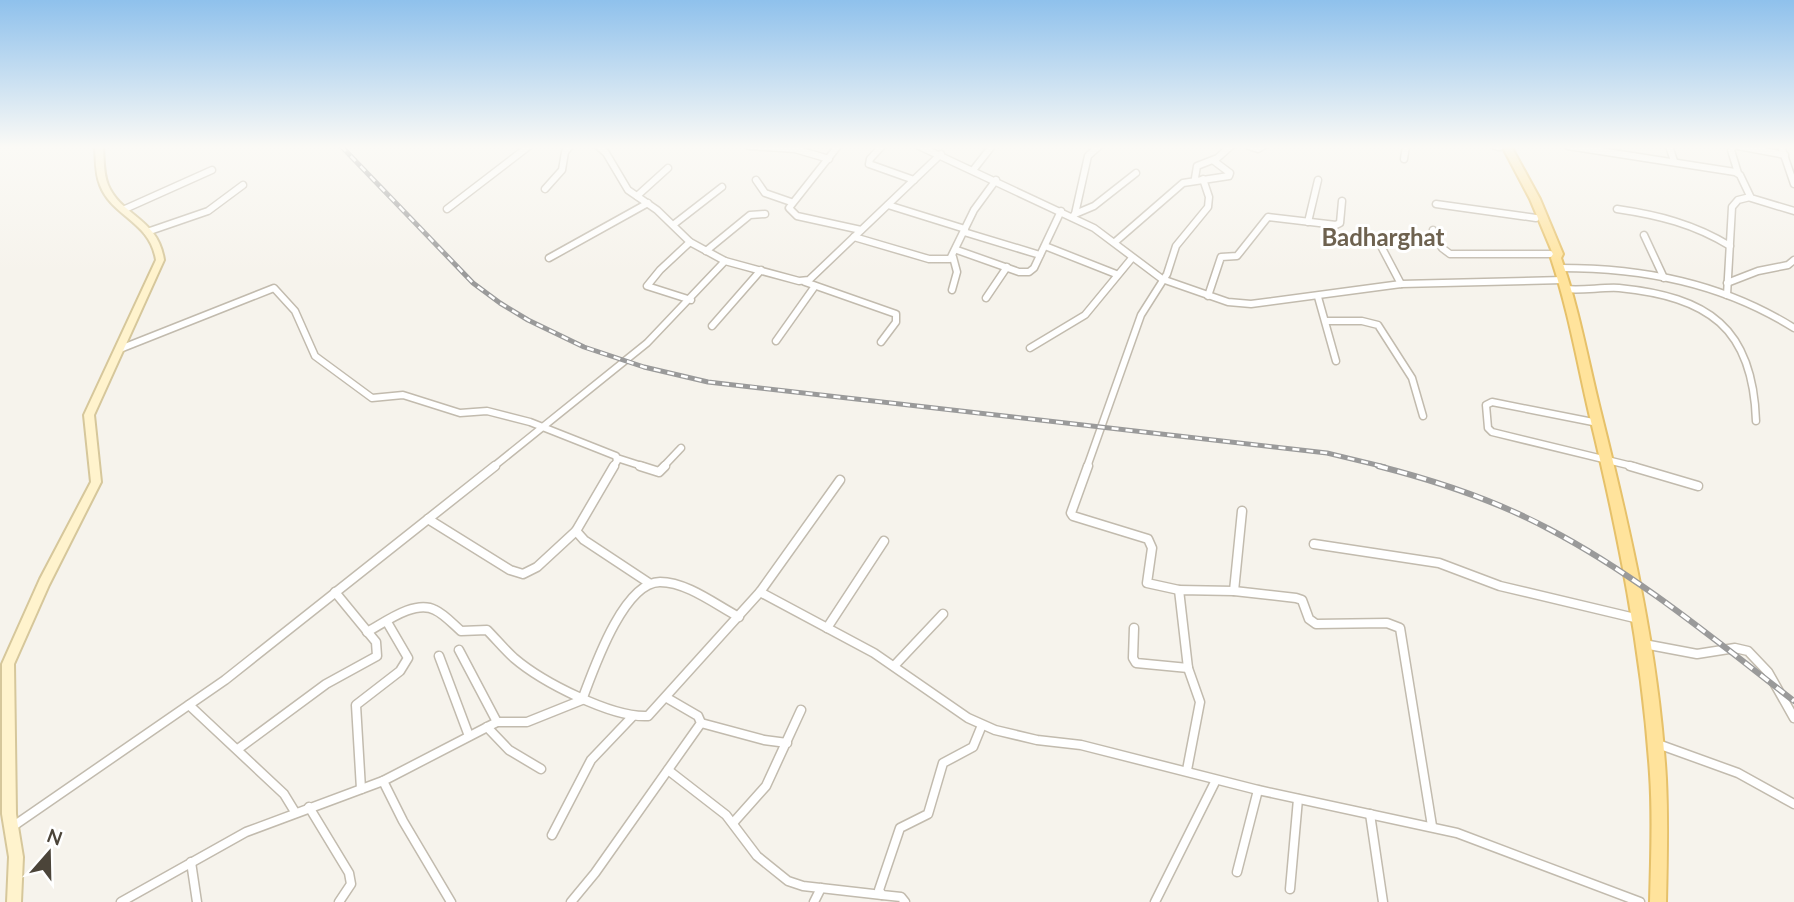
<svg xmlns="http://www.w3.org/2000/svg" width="1794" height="902" font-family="Lato,sans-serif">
<rect width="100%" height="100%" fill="#f6f3ec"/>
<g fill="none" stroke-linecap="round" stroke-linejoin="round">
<defs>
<g id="street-far1">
<polyline points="598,146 606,153 628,190 657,210 690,242 725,261"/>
<polyline points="749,146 795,149 829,159"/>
<polyline points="838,146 789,208 797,216 861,230"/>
<polyline points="882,146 870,159 869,164 914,180"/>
<polyline points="919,146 1094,228 1162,279 1228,302 1251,304 1401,284 1563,280"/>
<polyline points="1249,146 1258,149 1263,146"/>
<polyline points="1495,146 1500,147"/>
<polyline points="1568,146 1735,172 1740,175 1751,198 1794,211"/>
<polyline points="1669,146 1674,161"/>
<polyline points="1733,146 1731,150 1738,173"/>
<polyline points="1738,146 1785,155"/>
<polyline points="1781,146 1794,184"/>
<polyline points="1404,159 1406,146"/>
<polyline points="974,169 992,146"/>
<polyline points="1195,178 1197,166 1215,159"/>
<polyline points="756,180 765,193 791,202"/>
<polyline points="545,189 562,170 565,152 570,146"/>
<polyline points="637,196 668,168"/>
<polyline points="1436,204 1536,218"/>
<polyline points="888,205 965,229"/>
<polyline points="125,209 212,170"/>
<polyline points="447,209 529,146"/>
<path d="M1617 209C1658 215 1694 224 1730 246"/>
<polyline points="1075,214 1094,206 1136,173"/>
<polyline points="1072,217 1075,214 1088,156 1099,146"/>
<polyline points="1308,222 1318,180"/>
<polyline points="673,225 722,187"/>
<polyline points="1433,230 1442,248 1450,254 1550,254"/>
<polyline points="147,232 208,211 243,185"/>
<polyline points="964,232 1040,255"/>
<polyline points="1644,235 1664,278"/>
<polyline points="854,237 929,259 950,259 974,210 996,180"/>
<polyline points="690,242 660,270 647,286 691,300"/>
<polyline points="1115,242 1183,183 1229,176 1230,173 1214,161 1231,146"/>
<polyline points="1045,246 1116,274"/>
<polyline points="1382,248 1401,284"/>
<polyline points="957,250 1019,272 1029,272 1034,268 1061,211"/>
<polyline points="706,251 750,215 765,214"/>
<polyline points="549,258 648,203"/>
<path d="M1560 268C1644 268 1722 283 1794 328"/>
<polyline points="805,282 896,314 896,322 881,342"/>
<polyline points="1727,283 1758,271 1788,265 1794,260"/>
<path d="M1565 289C1583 291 1601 287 1619 288 1708 297 1753 327 1756 421"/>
<polyline points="952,290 957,272 953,257"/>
<polyline points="1727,295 1732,207 1738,200 1750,197"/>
<polyline points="1208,296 1221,257 1237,256 1268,217 1336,225 1340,223 1342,201"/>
<polyline points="1318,297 1336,361"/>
<polyline points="986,298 1007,267"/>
<polyline points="1327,321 1362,321 1378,325 1412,378 1423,416"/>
<polyline points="712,326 761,270"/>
<polyline points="776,341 815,286"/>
<polyline points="1030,348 1085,315 1132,258"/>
<polyline points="120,349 274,288 295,311 315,356 372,398 403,395 460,413 487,411 530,422 616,456 617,461 613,467"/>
<polyline points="1598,423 1492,402 1486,405 1488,428 1492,432 1636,467"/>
<polyline points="617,458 645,467"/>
<polyline points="493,467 647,343 725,261 799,281 809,280 941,154"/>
<polyline points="663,467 681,448"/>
<polyline points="1087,467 1141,315 1167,274 1176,246 1208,207 1209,197 1203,179"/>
</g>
<g id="street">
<polyline points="614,466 576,531 584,540 649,583"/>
<polyline points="640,466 659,472 665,466"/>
<polyline points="1088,466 1071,513 1073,516 1148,539 1152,548 1147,583 1179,590"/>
<polyline points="1630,466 1698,486"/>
<polyline points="428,519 510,570 523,574 537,567 576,531"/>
<polyline points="1314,544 1439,563 1500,586 1639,619"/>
<polyline points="1234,591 1242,511"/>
<polyline points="760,592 874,653 968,718 995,730 1037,740 1081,745 1258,790 1457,833 1640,902"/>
<polyline points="827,628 884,541"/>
<polyline points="1134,628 1133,658 1136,663 1188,668"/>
<path d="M367 632C384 623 415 599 435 610 444 614 453 624 461 631L487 630C496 639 504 649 514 658 542 682 612 718 648 716L760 592 840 480"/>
<polyline points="1644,644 1697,654 1735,648 1748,651 1768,672 1794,718"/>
<polyline points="459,650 497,722"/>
<polyline points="439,656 469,736"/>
<polyline points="894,666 943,614"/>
<polyline points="189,705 284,794 295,812"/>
<polyline points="701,723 764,740 787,743"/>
<polyline points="487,727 509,750 541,769"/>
<polyline points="1655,743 1738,773 1794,804"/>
<polyline points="238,749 326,684 377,656 376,642 335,592"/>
<polyline points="668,770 726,815 757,856 788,881 803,886 882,895"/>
<polyline points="1187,770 1200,702 1188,668 1179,590 1234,591 1296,598 1302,600 1309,619 1316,624 1387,623 1400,628 1432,826"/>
<polyline points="383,781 403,821 451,902"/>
<polyline points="361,789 356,705 400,671 408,658 387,622"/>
<polyline points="309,807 349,873 351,884 339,902"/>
<polyline points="1370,814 1383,902"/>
<polyline points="733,823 766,786 801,710"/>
<polyline points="12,827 225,680 495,466"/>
<polyline points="552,835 591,760 632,717"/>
<polyline points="191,862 197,902"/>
<polyline points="1237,872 1258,790"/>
<polyline points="1290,889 1298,799"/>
<path d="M121 902 246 832 383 781 497 722H527L582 700C593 671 623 582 660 582 687 582 716 605 739 617"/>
<polyline points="571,902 595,873 701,723 698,716 667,698"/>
<polyline points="814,902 821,888"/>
<polyline points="905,902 901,897 882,895 879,890 900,828 928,814 943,763 973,747 982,725"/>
<polyline points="1155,902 1216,780"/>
</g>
<path id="secondary" d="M95 146H103C104 159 103 173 108 185 121 216 158 218 164 260L94 415 101 482 49 585 14 664 16 814 23 857 21 902H7L9 857 2 814V664L40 579 91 482 84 415 156 260C150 221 112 217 100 185 95 173 96 159 95 146Z"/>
<path id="primary" d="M1502 146H1511L1540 199 1563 254 1561 258C1579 308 1588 361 1601 413 1631 533 1659 655 1666 779 1668 820 1667 861 1666 902H1650C1651 859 1653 817 1650 774 1642 652 1618 532 1589 413 1577 361 1568 309 1551 258L1553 254 1530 199Z"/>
</defs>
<use href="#street-far1" stroke="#c2bbae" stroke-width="9"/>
<use href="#street" stroke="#c2bbae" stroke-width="11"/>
<use href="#secondary" stroke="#d6c79b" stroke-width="4"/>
<use href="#primary" stroke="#e6c16a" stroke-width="4"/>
<use href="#street-far1" stroke="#fff" stroke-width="6"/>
<use href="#street" stroke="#fff" stroke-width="8"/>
<use href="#secondary" fill="#fff3cd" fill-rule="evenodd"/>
<use href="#primary" fill="#ffe39c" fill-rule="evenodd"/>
<defs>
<polyline id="rail-far1" points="341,146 473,283 500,303 528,320 584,347 644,367 708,382 1327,453 1385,467"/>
<path id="rail" d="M1378 466C1437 481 1495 500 1549 529 1637 575 1715 640 1794 701"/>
</defs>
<use href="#rail-far1" stroke="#9a9a9a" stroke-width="5"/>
<use href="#rail" stroke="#9a9a9a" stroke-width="6"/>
<use href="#rail-far1" stroke="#fff" stroke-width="2.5" stroke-dasharray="7" stroke-linecap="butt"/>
<use href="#rail" stroke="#fff" stroke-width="3.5" stroke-dasharray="10" stroke-linecap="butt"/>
</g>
<linearGradient id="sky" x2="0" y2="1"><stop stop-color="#8fc1ec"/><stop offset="0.54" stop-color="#fbfaf6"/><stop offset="1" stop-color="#fbfaf6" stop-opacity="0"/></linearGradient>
<rect width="1794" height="272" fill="url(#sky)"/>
<g text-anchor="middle" stroke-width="6" stroke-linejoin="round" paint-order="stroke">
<g font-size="24" font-weight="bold" fill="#6e6250" stroke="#fff">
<text x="1383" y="246">Badharghat</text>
</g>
</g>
<g transform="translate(49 853) rotate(20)" stroke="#ffffff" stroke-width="5" paint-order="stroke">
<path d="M0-5L12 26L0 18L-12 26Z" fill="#4b4439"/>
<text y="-10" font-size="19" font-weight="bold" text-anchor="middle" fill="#4b4439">N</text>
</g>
</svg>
